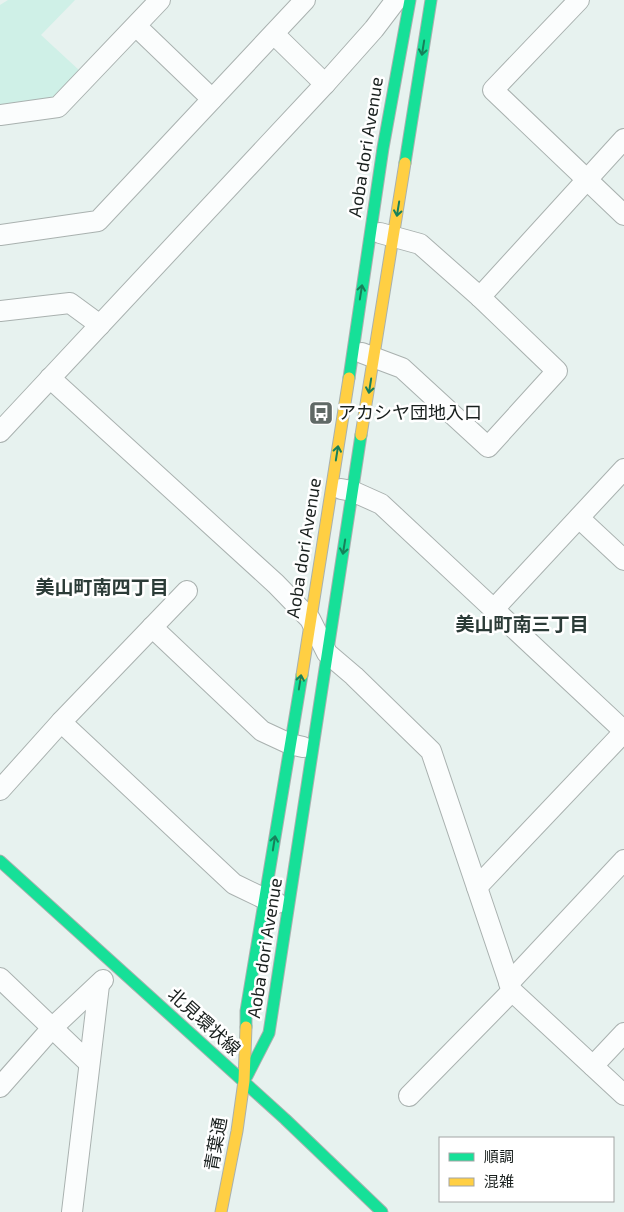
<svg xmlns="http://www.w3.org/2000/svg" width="624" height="1212" font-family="'Exo 2','Noto Sans JP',sans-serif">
<rect width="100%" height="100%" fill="#e7f2ef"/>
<polygon fill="#cff0e7" points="8,0 75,0 41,35 80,71 51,100 0,106 0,5"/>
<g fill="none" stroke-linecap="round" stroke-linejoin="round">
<defs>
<g id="street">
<polyline points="579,0 493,90 624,215"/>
<polyline points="136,26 212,99"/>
<polyline points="274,34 325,84"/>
<polyline points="0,115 58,107 160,0"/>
<polyline points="0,235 98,221 305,0"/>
<polyline points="480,297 624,139"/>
<polyline points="0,311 70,303 100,325"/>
<polyline points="362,353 402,368 488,447 557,371 480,297 420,244 380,233"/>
<polyline points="50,378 276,584 310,619 327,653 354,676 431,751 512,991 624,1095"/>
<polyline points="0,432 325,84 374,29 396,0"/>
<polyline points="341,489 352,491 381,504 624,731"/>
<polyline points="579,518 624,560"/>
<polyline points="494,609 624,469"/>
<polyline points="152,627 262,731 290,744 303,747"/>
<polyline points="61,722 234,884 265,899 277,903"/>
<polyline points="0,790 61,722 187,591"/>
<polyline points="477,887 624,732"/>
<polyline points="0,978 89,1063"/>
<polyline points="509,983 624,860"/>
<polyline points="593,1066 624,1033"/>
<polyline points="0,1087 52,1028 103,980"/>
<polyline points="409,1096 512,991"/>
<polyline points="72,1212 99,985"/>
</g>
<g id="fast">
<polyline points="405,163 431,0"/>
<polyline points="349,378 383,148 410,0"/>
<polyline points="0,861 285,1119 382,1212"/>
<polyline points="246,1027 246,1011 302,675"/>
<polyline points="247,1076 269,1033 361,435"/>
</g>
<g id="slow">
<polyline points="361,435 405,163"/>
<polyline points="302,675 349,378"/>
<polyline points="221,1212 237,1131 244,1081 246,1027"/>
</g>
</defs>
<use href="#street" stroke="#a9b1af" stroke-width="22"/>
<use href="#fast" stroke="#a9b1af" stroke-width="13"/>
<use href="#slow" stroke="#a9b1af" stroke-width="13"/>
<use href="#street" stroke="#fbfdfd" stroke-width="20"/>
<use href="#fast" stroke="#16e098" stroke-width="11"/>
<use href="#slow" stroke="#ffcf43" stroke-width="11"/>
</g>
<defs><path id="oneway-shaft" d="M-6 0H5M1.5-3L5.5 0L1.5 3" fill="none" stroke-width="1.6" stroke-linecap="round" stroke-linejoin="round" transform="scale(1.25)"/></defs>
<g stroke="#17805a">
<use href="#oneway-shaft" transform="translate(423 48) rotate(99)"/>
<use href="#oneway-shaft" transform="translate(398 209) rotate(99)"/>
<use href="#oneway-shaft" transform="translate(361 292) rotate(-81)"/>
<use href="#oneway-shaft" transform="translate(370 386) rotate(99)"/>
<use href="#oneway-shaft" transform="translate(337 453) rotate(-81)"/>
<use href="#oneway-shaft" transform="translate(344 547) rotate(99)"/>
<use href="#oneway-shaft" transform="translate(300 682) rotate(-81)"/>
<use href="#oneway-shaft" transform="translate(274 843) rotate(-81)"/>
</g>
<defs>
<symbol id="bus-square" viewBox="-11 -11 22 22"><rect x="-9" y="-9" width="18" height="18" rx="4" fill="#606966" stroke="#fff"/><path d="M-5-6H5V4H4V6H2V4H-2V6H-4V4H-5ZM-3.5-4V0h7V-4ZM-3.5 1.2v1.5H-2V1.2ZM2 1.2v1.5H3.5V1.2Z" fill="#fff"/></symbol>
</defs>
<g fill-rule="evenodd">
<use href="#bus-square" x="307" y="399" width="28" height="28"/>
</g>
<g text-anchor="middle" stroke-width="5" stroke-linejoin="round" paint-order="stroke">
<g font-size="18" fill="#181f1d" stroke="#fff">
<text transform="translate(366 147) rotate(-81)" y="6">Aoba dori Avenue</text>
<text transform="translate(304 548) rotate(-81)" y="6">Aoba dori Avenue</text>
<text transform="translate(265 948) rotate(-81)" y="6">Aoba dori Avenue</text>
<text transform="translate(204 1022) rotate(42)" y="6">北見環状線</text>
<text transform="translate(216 1144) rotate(-80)" y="6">青葉通</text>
</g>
<g font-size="18" fill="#181f1d" stroke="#fff" text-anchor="start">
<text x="338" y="419">アカシヤ団地入口</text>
</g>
<g font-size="19" font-weight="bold" fill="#2b3b37" stroke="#fff">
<text x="102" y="594">美山町南四丁目</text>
<text x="522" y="631">美山町南三丁目</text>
</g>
</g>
<rect x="439" y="1137" width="175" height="65" fill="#ffffff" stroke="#a3a5a5"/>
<rect x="449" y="1153" width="25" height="8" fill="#16e098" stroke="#a3a5a5"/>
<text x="484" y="1162" font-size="15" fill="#181f1d">順調</text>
<rect x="449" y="1178" width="25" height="8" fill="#ffcf43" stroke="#a3a5a5"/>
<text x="484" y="1187" font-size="15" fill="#181f1d">混雑</text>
</svg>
